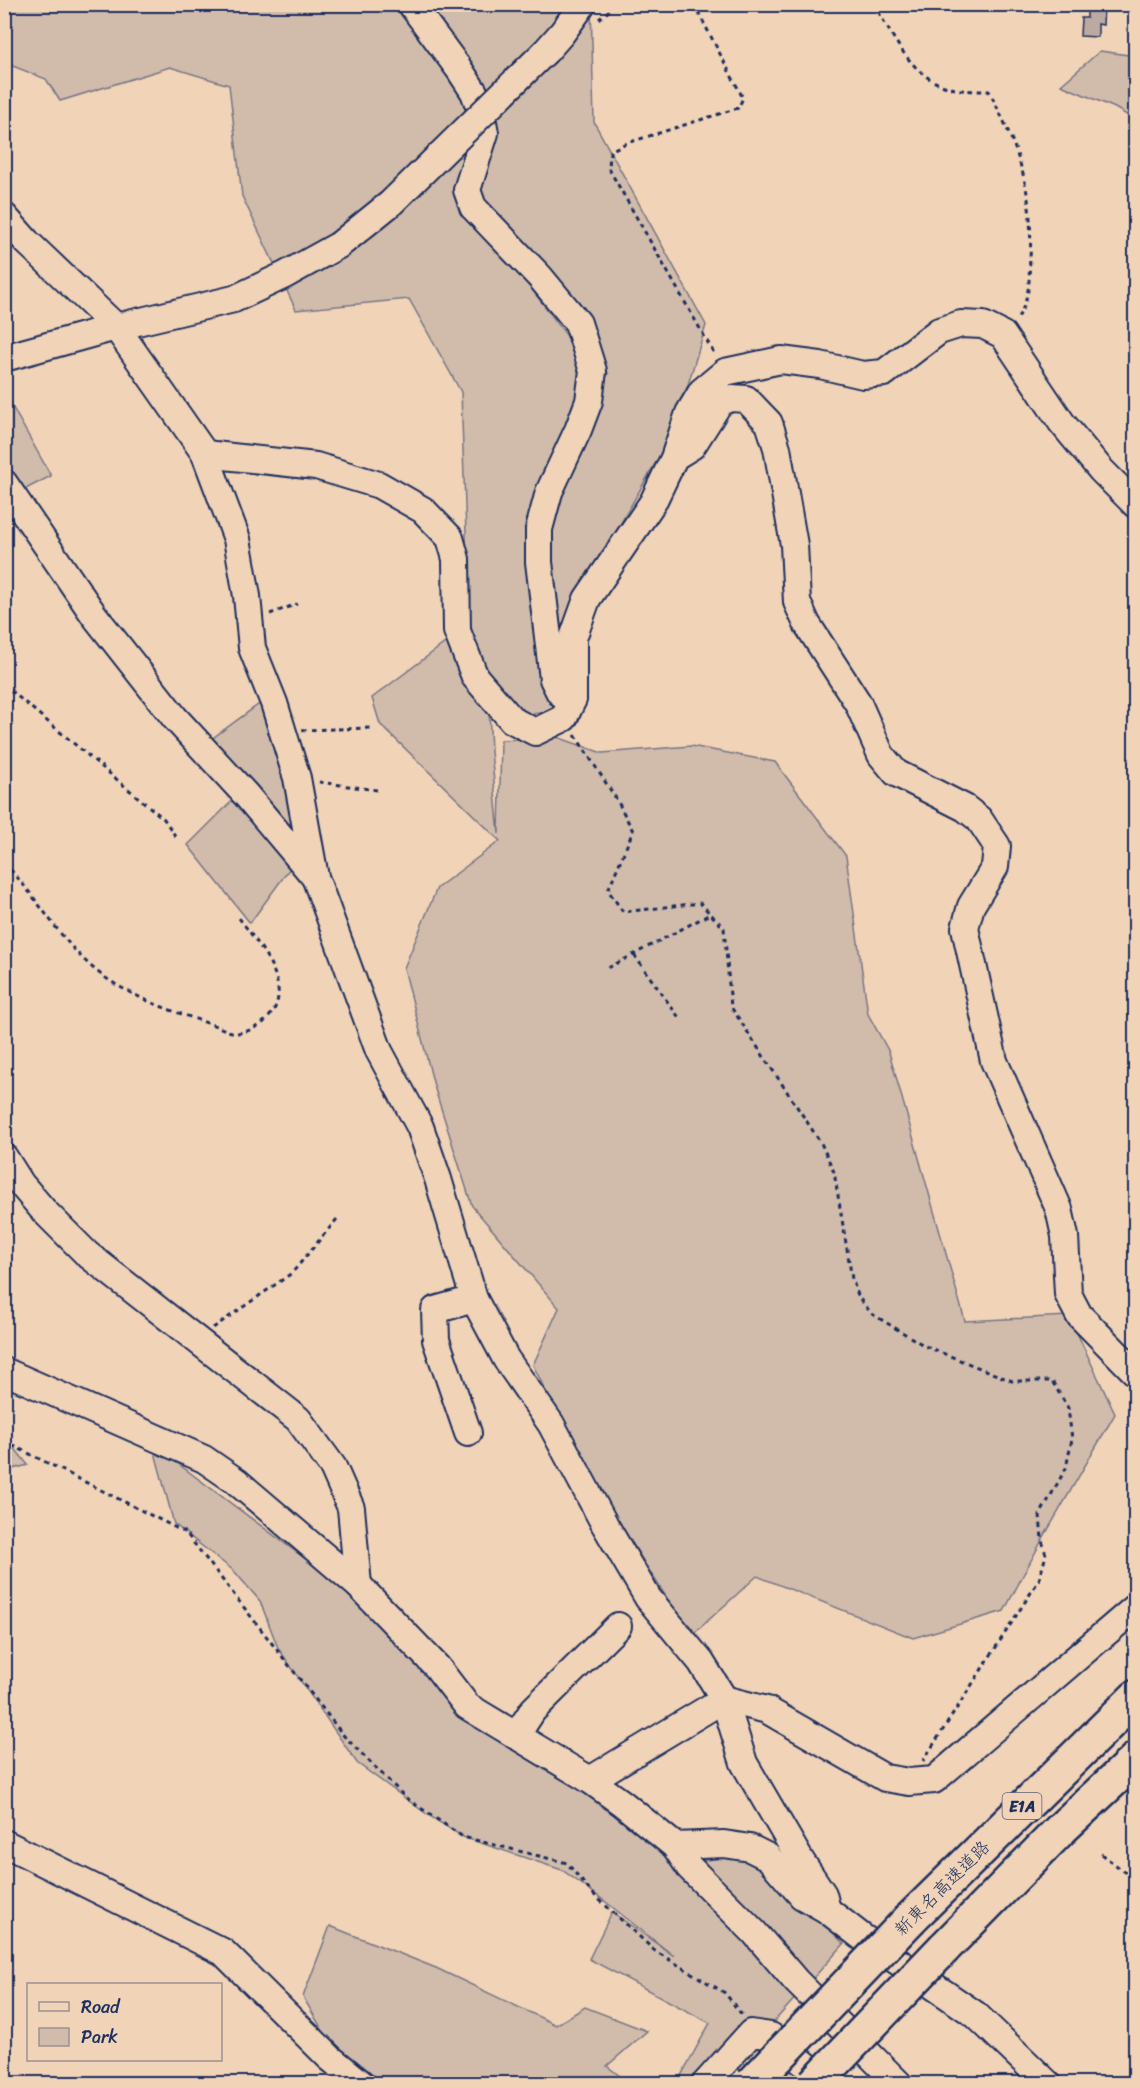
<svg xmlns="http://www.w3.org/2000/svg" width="1140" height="2088" font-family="Sriracha,'Klee One',sans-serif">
<rect width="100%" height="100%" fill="#f1d3b8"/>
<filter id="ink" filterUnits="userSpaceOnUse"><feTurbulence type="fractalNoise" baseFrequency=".0167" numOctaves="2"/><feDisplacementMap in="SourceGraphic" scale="12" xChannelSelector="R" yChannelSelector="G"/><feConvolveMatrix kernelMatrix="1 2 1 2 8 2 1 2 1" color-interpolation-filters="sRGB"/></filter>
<g filter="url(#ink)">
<g fill="#d1bbab" stroke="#767584" stroke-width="1.5">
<polygon points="4,5 399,5 477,110 466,216 534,292 579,352 584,376 534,524 538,662 555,712 529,714 506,696 470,647 461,392 409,299 296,310 242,196 229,85 170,67 60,101 46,79 5,63"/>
<polygon points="423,5 591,5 594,122 706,325 674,431 578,597 557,654 549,530 608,373 579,308 478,199 495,137"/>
<polygon points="1100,51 1135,56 1135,120 1115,108 1061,85"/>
<polygon points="4,392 51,476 18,493 5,472"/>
<polygon points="453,637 489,708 491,751 499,834 501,740 557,737 602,753 691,746 775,762 846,856 868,1014 889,1052 965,1321 1069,1316 1115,1414 1042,1540 1004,1611 913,1638 757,1576 691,1636 581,1463 533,1365 559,1308 472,1206 434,1086 404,968 437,888 500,841 380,724 372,698"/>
<polygon points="266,699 297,794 301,853 250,923 188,845 242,791 210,740"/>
<polygon points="5,1436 28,1465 5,1471"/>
<polygon points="153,1445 347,1590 469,1722 607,1803 676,1866 754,1851 844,1944 770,2026 710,2083 677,2083 710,2023 589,1959 612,1912 674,1956 602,1899 562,1870 463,1837 428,1815 357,1763 278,1648 260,1601 234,1571 174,1524"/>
<polygon points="330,1926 436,1968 556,2025 585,2007 647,2031 607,2066 629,2083 358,2083 346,2070 303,1997"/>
</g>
<polygon fill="#bcaaa2" stroke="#1b2f5e" stroke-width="1.5" points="1087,4 1104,4 1103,25 1098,24 1098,37 1080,36 1081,18 1087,18"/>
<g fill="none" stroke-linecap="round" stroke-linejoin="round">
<defs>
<g id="minor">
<polyline points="411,4 459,69 474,92 481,111 485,133 467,190 473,207 540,277 578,323 593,371 589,401 578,430 549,492 539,529 539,562 553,679 560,693 573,699"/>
<polyline points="546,51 562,33 583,4"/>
<polyline points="4,216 27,242 116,327 205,454 237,539 247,596 252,648 274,703 297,778 315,877 379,1051 420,1127 438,1179 474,1299 506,1359 551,1424 605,1525 648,1598 701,1662 724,1699 744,1763 801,1861 823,1894 827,1910"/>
<polyline points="4,358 116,327 234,299 285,275 339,245"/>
<polyline points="205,454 316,466 379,485 423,510 450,538 456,559 457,631 475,677 512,720 535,732 564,718 573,699 573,638 587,599 653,502 674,458 689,413 702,391 725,372 781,360 820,365 863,375 884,373 939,331 961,324 983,325 1003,335 1062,423 1101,470 1136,505"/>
<polyline points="679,454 692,446 720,402 732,398 746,399 769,423 777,448 794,545 797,602 807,624 858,703 881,755 896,773 965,808 979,819 997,846 995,867 971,906 965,928 994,1061 1059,1209 1065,1236 1068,1294 1079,1315 1136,1373"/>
<polyline points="4,483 94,615 175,718 246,795 314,876"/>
<polyline points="4,1157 21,1184 44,1211 87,1254 298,1419 333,1467 351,1508 358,1585"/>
<polyline points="4,1371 204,1459 236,1481 358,1585 437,1667 467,1706 590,1780 622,1803 675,1846 689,1867 754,1932 796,1981 899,2084"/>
<polyline points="468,1433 436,1340 435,1310 474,1299"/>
<polyline points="516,1736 533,1710 618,1626"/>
<polyline points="590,1780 724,1699 767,1710 885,1778 909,1782 934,1780 1136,1607"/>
<polyline points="4,1843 223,1952 330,2058 362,2084"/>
<polyline points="675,1846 724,1844 750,1848 768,1857 802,1896 827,1910 862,1937 976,2015 1048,2084"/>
<polyline points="705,2084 751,2033 771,2036 829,2084"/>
</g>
<g id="highway">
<polyline points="911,1918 1136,1697"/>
<polyline points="944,1948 1061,1829 1136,1759"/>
</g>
</defs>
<use href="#minor" stroke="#1b2f5e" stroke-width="30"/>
<use href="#highway" stroke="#1b2f5e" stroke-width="38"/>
<g stroke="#1b2f5e" stroke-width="3" stroke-dasharray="4.5 4.5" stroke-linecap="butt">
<polyline points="694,4 743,98 738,108 624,144 610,151 609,169 715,355"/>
<path d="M874 4C892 35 911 76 947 87 960 91 976 91 989 91 1019 149 1034 192 1030 258 1029 271 1030 286 1026 299 1025 306 1020 313 1017 320"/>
<polyline points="599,19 617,4"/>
<polyline points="270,614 297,604"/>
<polyline points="4,685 164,819 178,840"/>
<polyline points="302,730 373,728"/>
<polyline points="575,735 617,800 633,831 608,890 623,912 700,903 724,928 731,1007 821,1143 834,1172 852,1279 859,1298 872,1314 925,1346 1012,1381 1052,1381 1068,1408 1072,1439 1066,1468 1040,1515 1042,1540 1046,1555 1039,1580 923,1761"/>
<polyline points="319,782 377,790"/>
<path d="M4 863C40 899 62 946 103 976 135 999 173 1011 210 1024 218 1026 228 1032 236 1033 246 1033 258 1027 265 1021 299 990 259 945 239 918"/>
<polyline points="634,955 680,1019"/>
<polyline points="608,968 710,914"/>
<polyline points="213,1328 292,1273 337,1219"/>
<polyline points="4,1441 186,1533 344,1736 406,1798 463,1837 567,1863 590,1891 655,1951 725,1993 742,2015"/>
<polyline points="1101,1854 1136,1880"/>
</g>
<use href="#minor" stroke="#f1d3b8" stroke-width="26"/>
<use href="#highway" stroke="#f1d3b8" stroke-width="33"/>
<defs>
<polyline id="minor-bridge" points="339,245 391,203 546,51"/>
<g id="highway-bridge">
<polyline points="752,2084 911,1918"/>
<polyline points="814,2084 944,1948"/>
</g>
</defs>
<use href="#minor-bridge" stroke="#1b2f5e" stroke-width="30" stroke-linecap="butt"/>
<use href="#highway-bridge" stroke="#1b2f5e" stroke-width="38" stroke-linecap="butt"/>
<use href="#minor-bridge" stroke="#f1d3b8" stroke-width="26"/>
<use href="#highway-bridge" stroke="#f1d3b8" stroke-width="33"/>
</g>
</g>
<g text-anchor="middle" stroke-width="6" stroke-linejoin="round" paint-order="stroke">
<rect fill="#f1d3b8" stroke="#5b6079" stroke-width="1.5" x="1002.5" y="1793" width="39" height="26" rx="4.5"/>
<g font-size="16" font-weight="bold" fill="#1b2f5e">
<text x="1022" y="1812">E1A</text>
</g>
<g font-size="18" fill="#1b2f5e" stroke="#f1d3b8">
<text transform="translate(942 1888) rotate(-45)" y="6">新東名高速道路</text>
</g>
</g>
<rect width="1140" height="2088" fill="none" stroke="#f1d3b8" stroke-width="24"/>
<rect x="12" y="12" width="1116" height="2064" fill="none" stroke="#1b2f5e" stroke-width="2" filter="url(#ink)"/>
<rect x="27" y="1983" width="195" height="78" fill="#f1d3b8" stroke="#9b9194" stroke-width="1.5"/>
<rect x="39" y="2002" width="30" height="9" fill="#f1d3b8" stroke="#9b9194" stroke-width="1.5"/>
<text x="81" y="2013" font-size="18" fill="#1b2f5e">Road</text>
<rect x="39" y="2028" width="30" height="18" fill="#d1bbab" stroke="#9b9194" stroke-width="1.5"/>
<text x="81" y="2043" font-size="18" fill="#1b2f5e">Park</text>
</svg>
